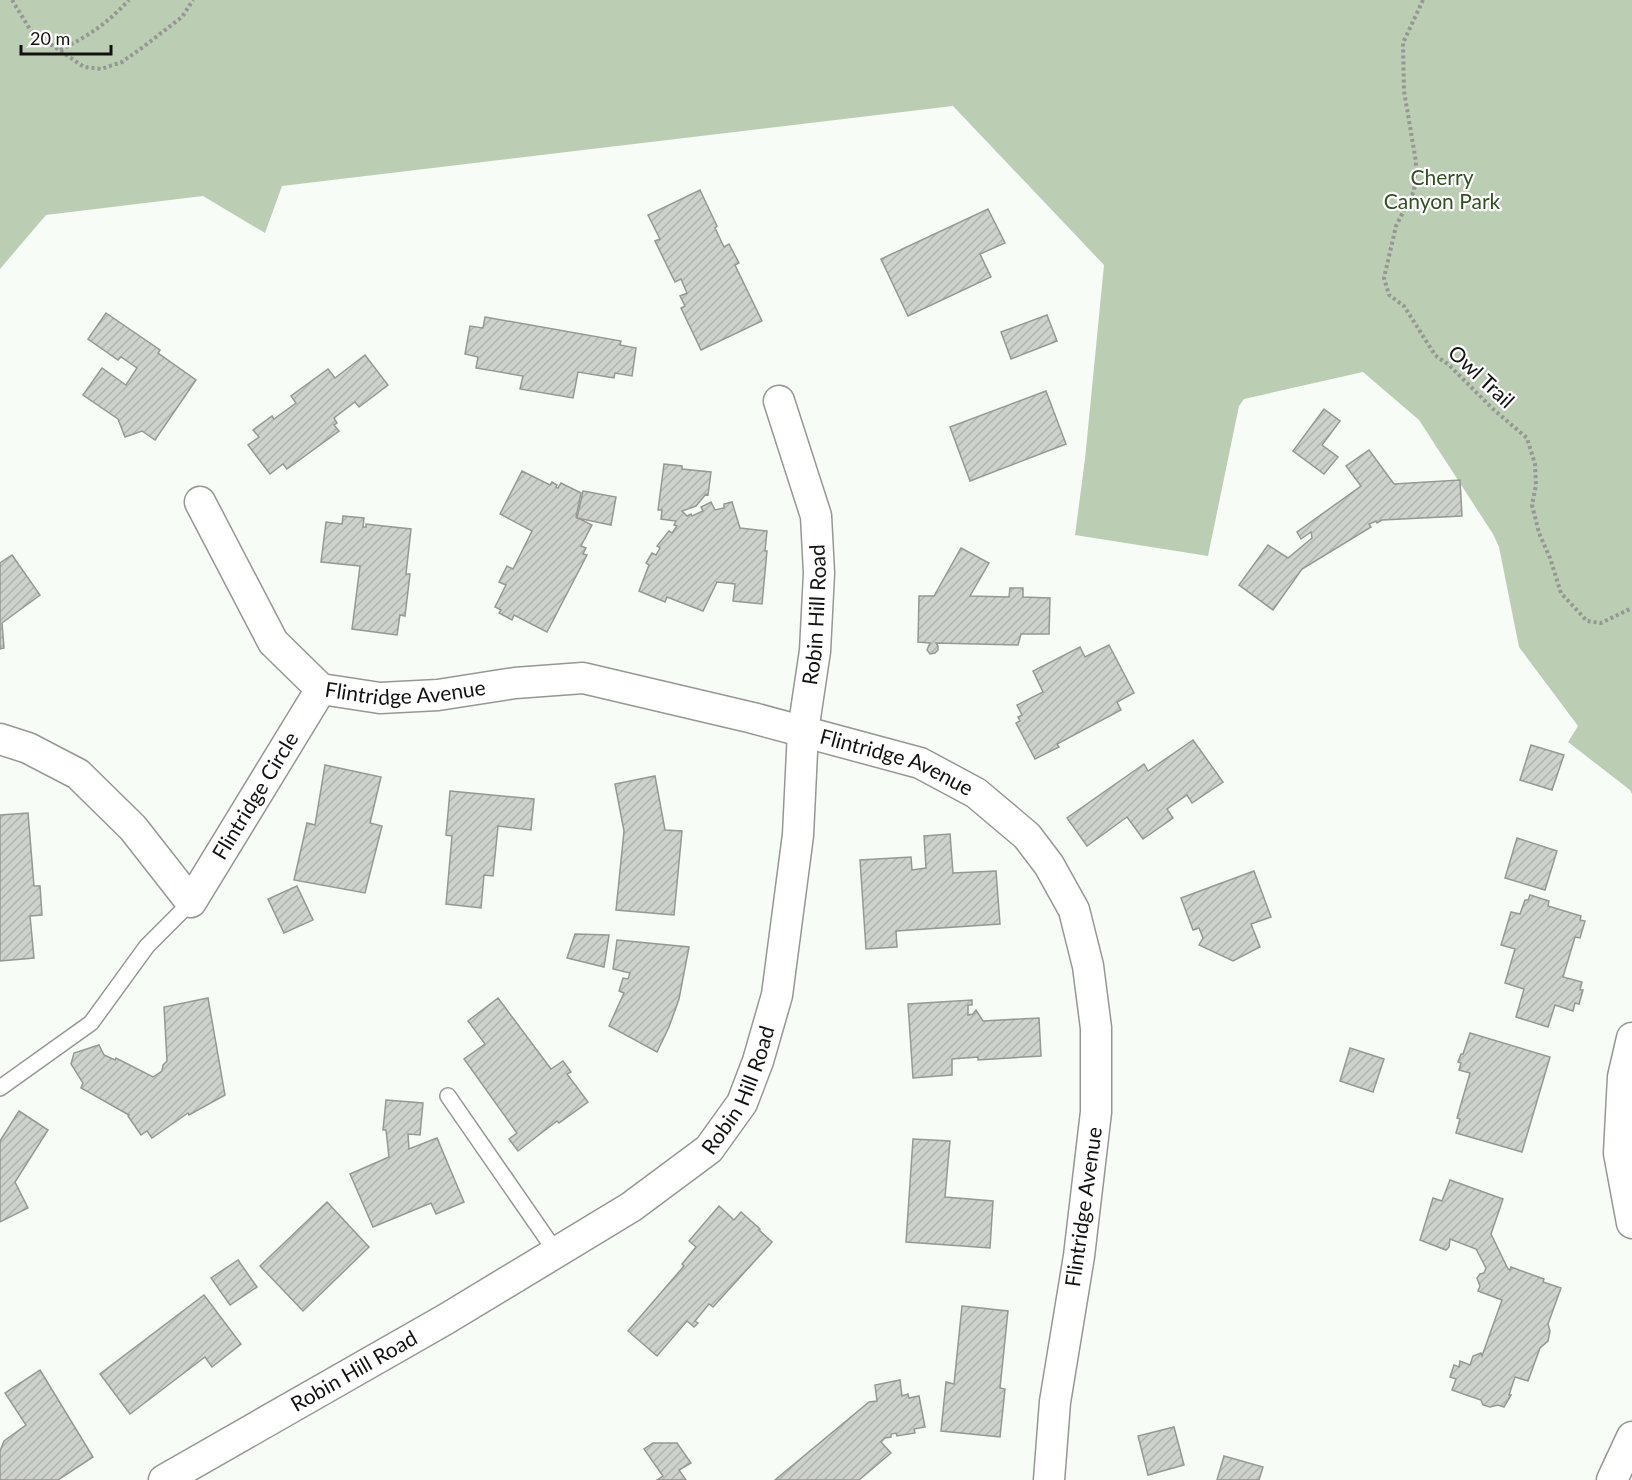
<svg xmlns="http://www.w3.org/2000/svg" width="1632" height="1480" font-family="Lato,sans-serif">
<defs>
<pattern id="building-hatch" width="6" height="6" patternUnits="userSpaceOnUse" patternTransform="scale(1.5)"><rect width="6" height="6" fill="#ced2cd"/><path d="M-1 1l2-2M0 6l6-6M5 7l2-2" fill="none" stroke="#b0b3af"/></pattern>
</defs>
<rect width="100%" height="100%" fill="#f8fcf7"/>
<polygon fill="#bbceb3" points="0,0 1632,0 1632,794 1630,790 1568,742 1578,726 1519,647 1499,547 1493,534 1419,420 1363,372 1244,399 1239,406 1208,556 1075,535 1085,459 1104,265 953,106 282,186 265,233 203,196 46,215 0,269"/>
<g fill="url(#building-hatch)" stroke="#959893" stroke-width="1.5">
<polygon points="700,190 717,226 715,228 724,247 729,244 739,263 735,265 762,321 701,350 681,308 685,306 680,296 687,293 681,279 675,282 655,241 660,239 648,215"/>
<polygon points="988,209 1005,243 980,254 991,277 908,316 881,259"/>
<polygon points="106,313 160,350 158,353 196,380 155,440 142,431 125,437 118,419 83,395 102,368 126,385 137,368 121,357 118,360 88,339"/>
<polygon points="1047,315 1057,341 1011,359 1001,332"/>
<polygon points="485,317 621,341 620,345 636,348 632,376 615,373 614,378 578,372 573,398 520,389 523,376 476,368 478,357 465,354 470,326 483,328"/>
<polygon points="365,355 388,385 359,407 355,402 334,418 337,423 334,425 339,431 287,469 283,464 270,474 248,445 259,437 253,430 272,416 274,419 296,403 291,396 328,369 335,378"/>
<polygon points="1046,391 1066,444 970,481 950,427"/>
<polygon points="1324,409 1340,421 1322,445 1338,457 1324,474 1293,451"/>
<polygon points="1369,450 1394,484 1460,480 1462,516 1382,520 1377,523 1376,521 1369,524 1371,527 1302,569 1273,610 1239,585 1268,545 1288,558 1312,538 1311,532 1301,539 1297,532 1361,486 1346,466"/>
<polygon points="664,464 682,466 682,469 711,472 708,495 706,494 696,506 682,511 687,516 691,514 692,516 703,511 701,507 711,502 715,510 724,508 724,504 732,502 740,528 767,531 765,551 767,551 762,604 733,601 735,584 717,582 703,611 667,597 665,602 639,591 649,565 646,563 652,553 656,555 660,548 657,546 669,531 672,533 677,526 674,525 676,521 661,519 662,510 658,510"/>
<polygon points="522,471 550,485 552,482 557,485 556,487 558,488 561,483 581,493 576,517 592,525 581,546 586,548 583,554 587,555 547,632 514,615 512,620 499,613 501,610 495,607 506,585 499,582 507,566 513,569 532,531 500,514"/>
<polygon points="583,491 616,497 611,525 577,518"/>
<polygon points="343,516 364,518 363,527 366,527 366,524 411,529 406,574 410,574 405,616 400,615 397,635 352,629 360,566 321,562 326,522 342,524"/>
<polygon points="961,548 989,563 970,596 1009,597 1010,588 1023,588 1023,597 1050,598 1049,634 1021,634 1018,645 936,643 938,646 938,650 935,653 930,654 927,650 930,643 918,642 919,596 934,596"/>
<polygon points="12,555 40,595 2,623 4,648 0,649 0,563"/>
<polygon points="1109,645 1134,693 1117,702 1121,710 1057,744 1059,747 1035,759 1016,723 1020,721 1018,717 1022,715 1017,705 1043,692 1033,671 1080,647 1085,657"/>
<polygon points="1193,740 1223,782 1192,803 1187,795 1167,809 1173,818 1143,839 1127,817 1087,846 1067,818 1144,764 1148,771"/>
<polygon points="1531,745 1564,755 1552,790 1520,780"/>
<polygon points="325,765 381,777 370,823 382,826 365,893 294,880 307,823 315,825"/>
<polygon points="655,776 665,830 682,831 674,915 616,910 624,831 615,784"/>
<polygon points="450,791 534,799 531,830 498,826 493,876 484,875 481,908 446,904 452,836 446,835"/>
<polygon points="28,813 34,886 40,886 42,915 30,916 34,958 0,961 0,815"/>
<polygon points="950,834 953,873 996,871 1000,924 896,931 897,947 866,949 860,860 911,857 912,870 926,868 924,836"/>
<polygon points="1517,838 1557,851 1545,890 1505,878"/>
<polygon points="1254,871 1271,917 1251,924 1260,947 1233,961 1199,945 1203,938 1199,928 1193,930 1181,898"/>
<polygon points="297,886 313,920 284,933 268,899"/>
<polygon points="1530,895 1549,901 1548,906 1581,916 1580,920 1585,921 1580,938 1575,937 1563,977 1582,982 1580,990 1583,990 1579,1004 1575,1003 1573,1011 1555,1005 1548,1027 1516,1017 1524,989 1505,983 1515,949 1501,945 1511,912 1520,914 1525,900 1528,900"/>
<polygon points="575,934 609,935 604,967 567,958"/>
<polygon points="617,940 689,947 679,999 669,1027 657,1052 609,1026 624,993 619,991 623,978 628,979 630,973 613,969"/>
<polygon points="208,998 225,1095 189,1115 188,1113 152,1138 147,1131 141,1135 128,1116 129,1115 81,1088 83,1083 71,1064 74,1053 99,1045 104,1055 115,1060 116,1058 153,1077 162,1071 163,1065 167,1061 164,1007"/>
<polygon points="498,998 551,1069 563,1061 571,1072 567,1074 588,1102 559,1123 557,1121 518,1151 509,1139 517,1133 464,1059 485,1044 468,1021"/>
<polygon points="972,1000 972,1005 968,1005 968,1015 973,1014 976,1010 983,1021 1039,1018 1041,1056 978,1060 978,1057 952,1059 952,1075 913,1078 908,1004"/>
<polygon points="1470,1033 1550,1057 1522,1152 1456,1133 1460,1119 1457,1118 1470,1073 1459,1070 1461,1063 1458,1062 1461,1054 1463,1054"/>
<polygon points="1350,1048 1384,1059 1373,1092 1340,1081"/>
<polygon points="386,1100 423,1103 420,1135 408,1134 409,1149 437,1138 464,1202 436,1214 431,1203 373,1227 350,1174 389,1157 386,1130 383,1130"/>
<polygon points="19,1111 48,1130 15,1182 28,1208 0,1222 0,1141"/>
<polygon points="913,1139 950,1141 945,1197 993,1201 990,1248 906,1242"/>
<polygon points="1450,1180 1503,1199 1491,1234 1508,1269 1510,1270 1511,1267 1544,1279 1543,1282 1561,1288 1548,1324 1550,1331 1548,1341 1540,1348 1528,1381 1515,1377 1509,1395 1511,1395 1504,1407 1498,1405 1490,1407 1483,1405 1481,1400 1452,1390 1456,1379 1450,1377 1454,1365 1459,1367 1460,1361 1470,1365 1473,1356 1481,1353 1482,1356 1502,1300 1478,1291 1480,1286 1477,1278 1480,1274 1484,1273 1486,1268 1476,1249 1450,1239 1449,1247 1446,1250 1420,1240 1433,1198 1442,1201"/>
<polygon points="327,1202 369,1247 303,1311 260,1266"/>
<polygon points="719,1206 734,1220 741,1212 760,1229 759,1230 772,1242 713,1307 709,1304 695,1321 698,1323 694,1327 687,1321 657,1356 628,1331 684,1266 682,1264 696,1247 689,1241"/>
<polygon points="238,1260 257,1287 230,1305 211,1278"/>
<polygon points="204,1295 241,1344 212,1367 205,1357 130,1414 100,1374"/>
<polygon points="962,1306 1008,1311 1000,1388 1005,1389 1000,1437 941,1431 946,1382 954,1384"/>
<polygon points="40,1370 93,1457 58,1480 0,1480 0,1451 4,1441 26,1425 5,1393"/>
<polygon points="900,1380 902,1396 908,1394 909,1398 919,1396 925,1427 914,1429 915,1433 897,1436 896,1433 891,1434 891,1437 885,1438 881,1442 891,1453 859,1480 775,1480 869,1402 877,1401 875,1385"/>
<polygon points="1174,1427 1184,1465 1148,1475 1138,1436"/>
<polygon points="653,1443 677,1443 691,1463 679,1470 686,1480 657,1480 663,1476 644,1449"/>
<polygon points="1224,1456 1263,1467 1259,1480 1217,1480"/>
</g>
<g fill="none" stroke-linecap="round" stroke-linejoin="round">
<defs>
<g id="service">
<polyline points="0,1088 91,1023 147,946 191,902"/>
<polyline points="448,1096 556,1252"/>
</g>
<g id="minor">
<path id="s1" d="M200 502 273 642 321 689 380 698 438 695 515 683 583 678 753 718 920 763 976 793 1027 836 1049 865 1074 910 1088 966 1096 1028V1112L1079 1256 1055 1402 1049 1480"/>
<path id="s2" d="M0 739 28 748 78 774 133 828 191 902 321 689"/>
<polyline points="1632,1038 1623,1077 1619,1153 1632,1223"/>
<path id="s3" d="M164 1480 446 1319 631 1207 709 1149 742 1103 758 1061 777 995 798 835 803 731 815 651 819 573 816 516 779 401"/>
<polyline points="1612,1480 1632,1437"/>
</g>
</defs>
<use href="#service" stroke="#949893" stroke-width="18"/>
<use href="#minor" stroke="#949893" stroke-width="33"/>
<g stroke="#949793" stroke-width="4" stroke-dasharray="3 3" stroke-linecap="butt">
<polyline points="12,0 31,31 84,67 101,69 122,62 143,47 182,17 193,0"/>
<polyline points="1423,0 1403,43 1404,91 1416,162 1414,191 1396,226 1384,278 1389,295 1404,306 1435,355 1449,365 1493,409 1527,438 1535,464 1536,485 1532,505 1539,533 1550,558 1561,593 1587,621 1601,623 1632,608"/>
<path d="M60 50C90 35 105 25 129 0"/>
</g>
<use href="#service" stroke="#fff" stroke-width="15"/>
<use href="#minor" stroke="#fff" stroke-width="30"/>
</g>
<g text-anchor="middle" stroke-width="4.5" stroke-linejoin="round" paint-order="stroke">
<g font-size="21" fill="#31511f" stroke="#fff">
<text x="1442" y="185">Cherry<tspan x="1442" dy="24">Canyon Park</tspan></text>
</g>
<g font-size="21" fill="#121311" stroke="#fff">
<text transform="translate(1481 377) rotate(43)" y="7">Owl Trail</text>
<text dy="7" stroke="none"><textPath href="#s3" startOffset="1191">Robin Hill Road</textPath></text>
<text dy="7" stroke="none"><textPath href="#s1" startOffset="310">Flintridge Avenue</textPath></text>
<text dy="7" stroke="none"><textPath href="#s1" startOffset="814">Flintridge Avenue</textPath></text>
<text dy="7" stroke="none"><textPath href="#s2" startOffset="381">Flintridge Circle</textPath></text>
<text dy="7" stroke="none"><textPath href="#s3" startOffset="705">Robin Hill Road</textPath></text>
<text transform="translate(1084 1207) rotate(-82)" y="7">Flintridge Avenue</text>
<text dy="7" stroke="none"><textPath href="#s3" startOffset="219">Robin Hill Road</textPath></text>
</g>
</g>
<path d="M21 45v9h90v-9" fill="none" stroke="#121311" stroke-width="3"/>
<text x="30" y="45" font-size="18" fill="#121311" stroke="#ffffff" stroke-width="4.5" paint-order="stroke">20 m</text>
</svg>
